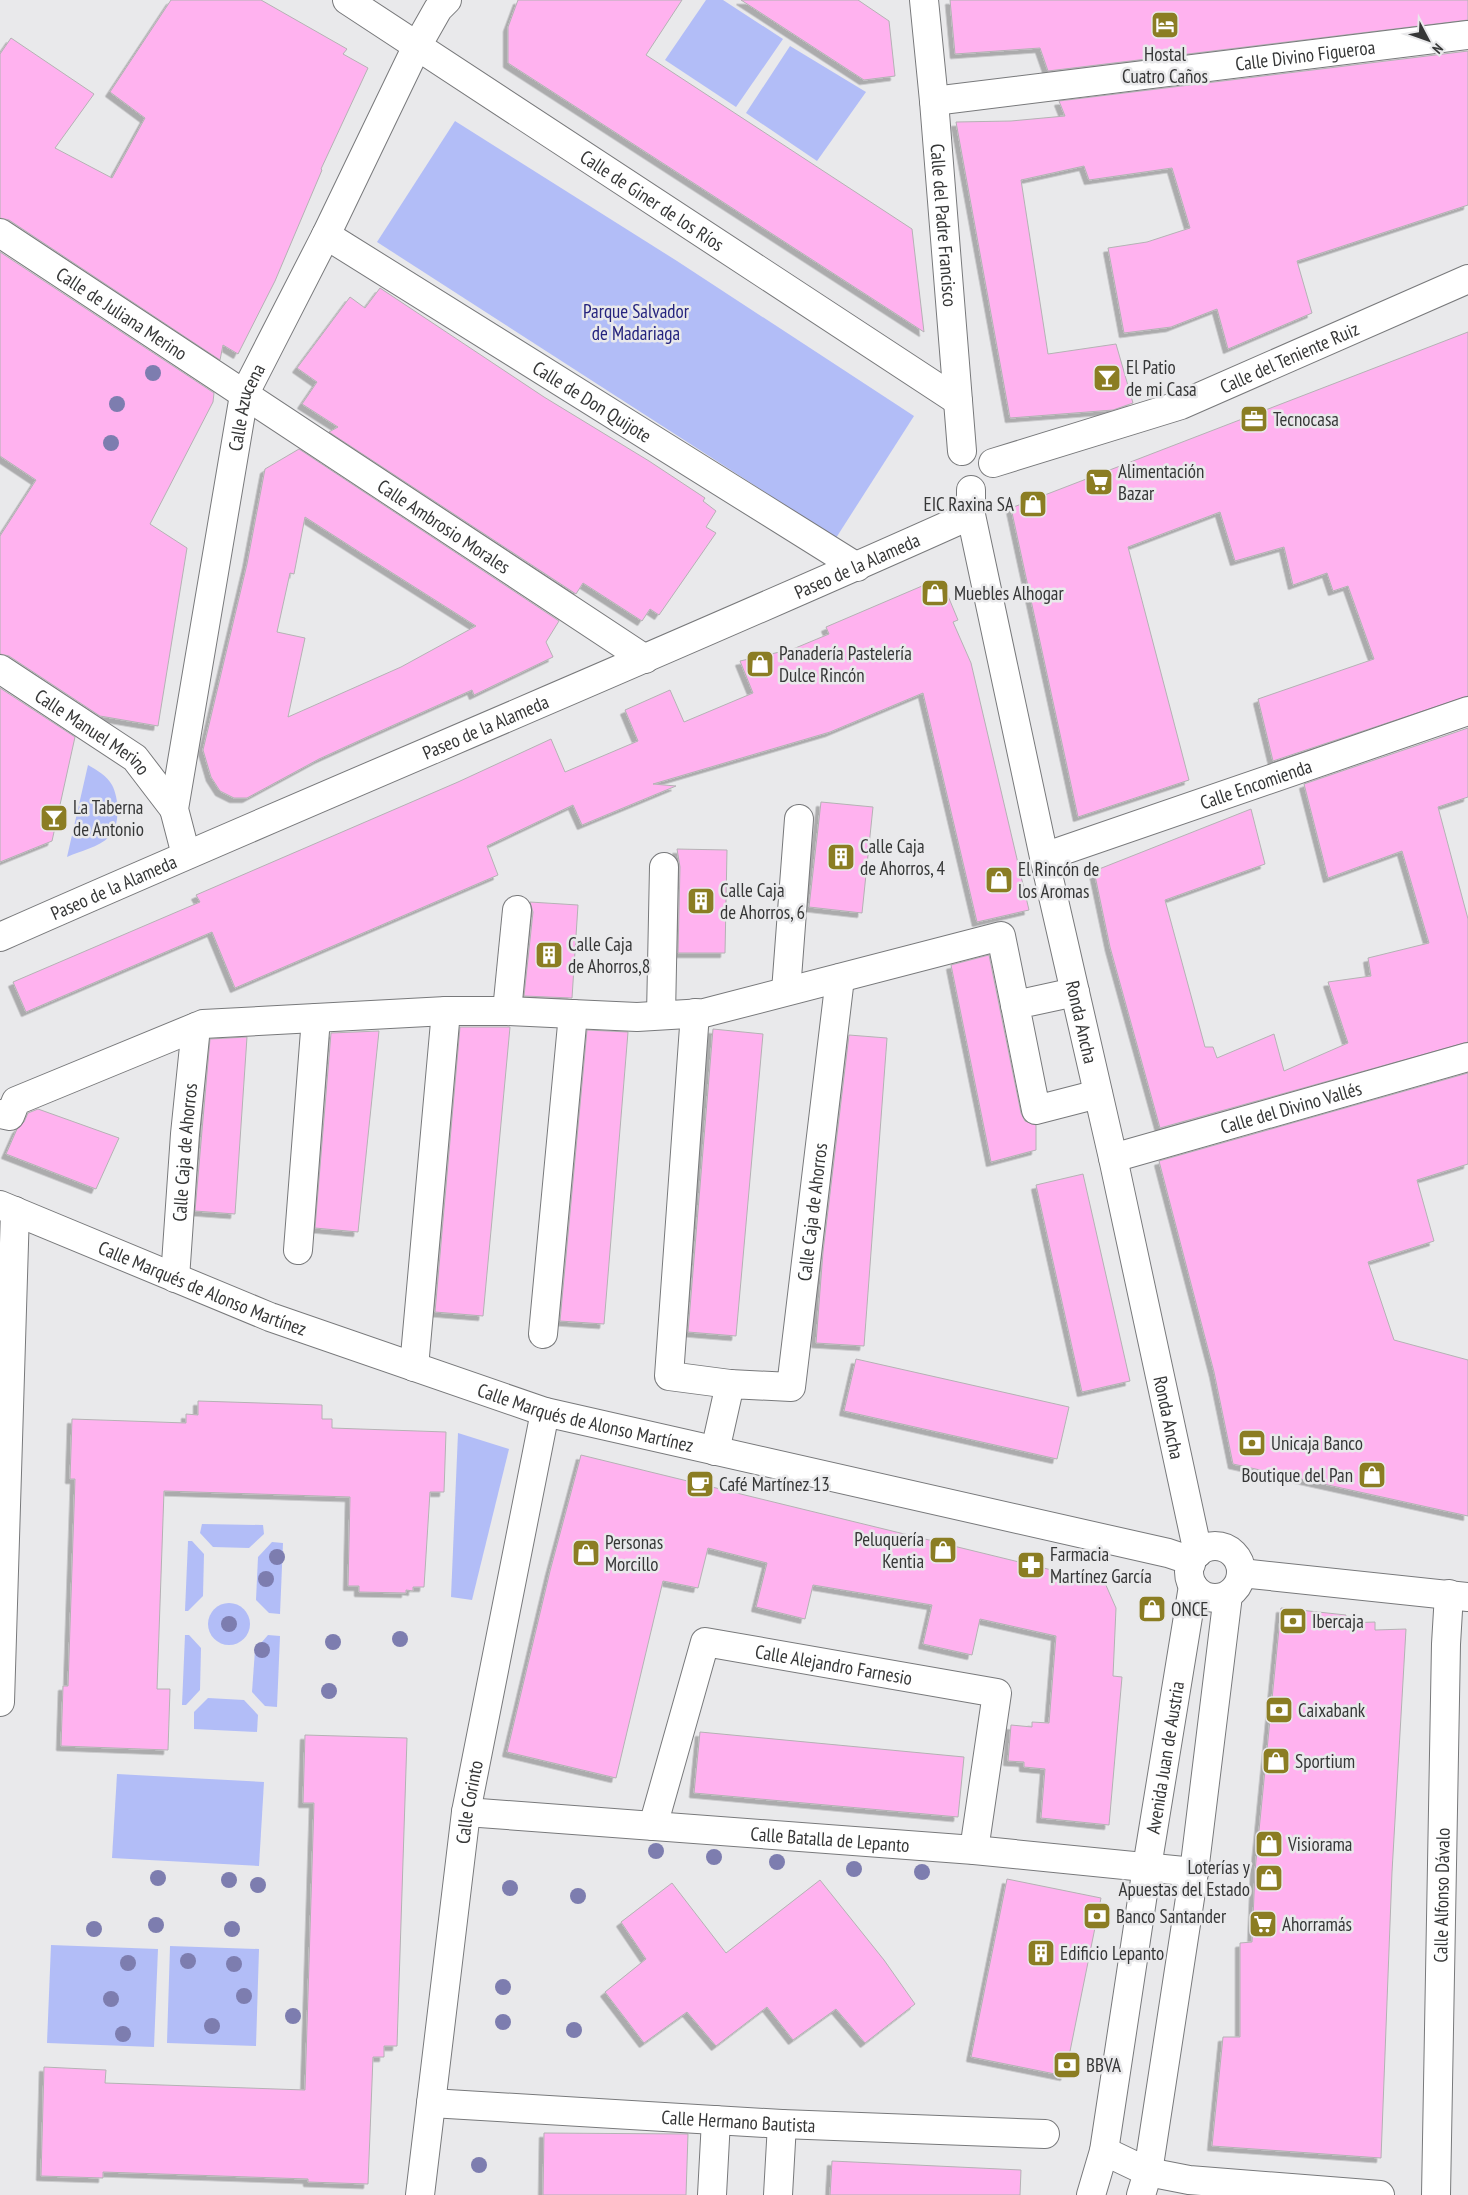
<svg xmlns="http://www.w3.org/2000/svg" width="1468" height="2195" font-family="'PT Sans Narrow',sans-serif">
<defs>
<filter id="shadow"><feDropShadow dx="-4.5" dy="4.5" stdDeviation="0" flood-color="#0004"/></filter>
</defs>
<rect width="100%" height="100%" fill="#e9e9eb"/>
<g fill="#b2bdf7">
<polygon points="706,0 723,0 783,39 736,107 665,60"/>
<polygon points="790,46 866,92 817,161 746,113"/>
<polygon points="455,121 677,261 914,416 836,538 377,242"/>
<path d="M88 765C97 770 107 776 112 785 119 798 121 826 109 837 99 847 80 851 67 857Z"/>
<polygon points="458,1433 509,1449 472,1600 451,1597"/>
<polygon points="202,1524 263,1525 264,1534 249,1548 213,1547 200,1533"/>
<polygon points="188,1541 192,1541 204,1554 203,1596 188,1611 185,1611"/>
<polygon points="272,1542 283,1543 280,1614 269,1613 256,1600 258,1557"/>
<circle cx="229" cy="1624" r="21"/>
<polygon points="185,1635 189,1635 201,1648 200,1690 186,1705 182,1705"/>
<polygon points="268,1635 280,1636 277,1707 265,1706 252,1692 255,1650"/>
<polygon points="208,1698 244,1700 258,1715 257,1732 194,1729 194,1712"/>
<polygon points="117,1774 264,1782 259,1866 112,1858"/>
<polygon points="51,1945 158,1949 154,2047 47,2043"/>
<polygon points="170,1946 259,1949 256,2046 167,2043"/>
</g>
<g fill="#ffb2ef" stroke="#b4b2b4" fill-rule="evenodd" filter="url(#shadow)">
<polygon points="171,0 261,0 347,49 343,54 368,68 321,169 322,170 275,281 238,354 223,345 220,360 9,220 0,218 0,54 11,38 94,94 55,148 112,178 145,118 110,92"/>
<polygon points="518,0 682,0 646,55 912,229 924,332 508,63 508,27"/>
<polygon points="741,0 858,0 889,21 895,76 864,80"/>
<polygon points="950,0 1468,0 1468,20 1048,71 1040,48 955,54"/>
<polygon points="1468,51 1468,205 1297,261 1312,313 1228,349 1217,309 1171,327 1124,333 1108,248 1147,242 1190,228 1172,168 1089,180 1084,166 1021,180 1048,354 1116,344 1133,403 1113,410 1010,418 956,122 1011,121 1065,116 1059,101"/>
<polygon points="0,252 214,393 213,402 150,524 187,548 158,726 100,716 9,656 0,654 0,536 36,480 0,456"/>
<polygon points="380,288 544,397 649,461 705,498 703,501 716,511 706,527 716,533 659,615 650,609 642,621 583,583 576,594 329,432 338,427 302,404 317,382 297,368 350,297 365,308"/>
<polygon points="1468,332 1468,696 1273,761 1258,699 1374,659 1348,586 1333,591 1327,573 1293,585 1284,547 1235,561 1220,512 1128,547 1189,780 1078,817 1011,508"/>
<path d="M299 449 559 621 546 642 553 657 474 695 472 690 367 737 319 759 247 798H234L220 791 211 777 203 750 247 564 265 469ZM305 517 361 553 476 626 401 667 288 717 305 638 277 632 290 573 294 574Z"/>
<polygon points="943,584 958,620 953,622 971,663 1029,910 977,922 923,693 830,732 653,784 676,786 582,825 573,805 487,846 498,875 235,988 212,932 26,1012 13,982 200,902 196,895 458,782 551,739 565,772 638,741 625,710 670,690 684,722 753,693 740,661 793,649 829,634 826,627 922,586 925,592"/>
<polygon points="0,688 75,737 52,841 0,862"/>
<polygon points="1468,728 1468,797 1438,807 1468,919 1468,1042 1160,1128 1110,947 1094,871 1251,809 1265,864 1165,900 1205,1047 1213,1047 1217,1058 1274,1034 1284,1071 1348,1043 1328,982 1371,976 1368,958 1429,943 1402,851 1328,878 1304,784"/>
<polygon points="821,802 873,807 862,913 809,907"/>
<polygon points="677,849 727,850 725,953 678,953 680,867"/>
<polygon points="530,902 578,905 572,998 524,996 533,912"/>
<polygon points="989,955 1021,1113 1025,1121 1036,1125 1036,1150 991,1162 951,965"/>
<polygon points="460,1027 510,1027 483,1316 435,1312"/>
<polygon points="713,1029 763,1034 736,1336 688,1332"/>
<polygon points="587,1030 628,1032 604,1324 560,1321"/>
<polygon points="379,1031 358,1232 315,1228 331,1033"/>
<polygon points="849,1035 887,1038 864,1346 816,1343 823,1252"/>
<polygon points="247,1037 235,1214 195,1211 210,1039"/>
<polygon points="1468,1073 1468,1164 1417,1180 1434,1241 1368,1262 1394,1340 1468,1360 1468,1516 1233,1464 1214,1372 1159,1161"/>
<polygon points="38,1109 119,1138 96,1189 6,1154 17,1129 24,1122 28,1113"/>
<polygon points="1083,1174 1130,1381 1082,1392 1036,1185"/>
<polygon points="856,1359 1069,1407 1057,1459 844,1411"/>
<polygon points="198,1401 322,1405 322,1419 332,1419 332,1428 446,1432 444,1492 430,1492 424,1587 413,1587 413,1591 406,1590 406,1593 359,1592 359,1586 348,1586 350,1497 164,1491 157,1689 170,1689 168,1750 61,1746 63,1686 68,1686 75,1479 70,1479 72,1419 186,1423 186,1414 198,1415"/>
<polygon points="581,1455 1105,1583 1116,1608 1113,1676 1122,1677 1109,1825 1041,1818 1045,1769 1024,1767 1024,1762 1008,1761 1011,1725 1032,1727 1032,1722 1049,1723 1056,1636 980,1619 972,1655 923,1644 932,1605 813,1585 805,1619 756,1607 767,1563 708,1548 698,1588 663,1581 616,1778 507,1752 550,1571"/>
<polygon points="1281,1608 1346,1615 1346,1623 1375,1622 1375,1630 1406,1629 1392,1872 1381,2158 1212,2146 1223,2037 1240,2037 1240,1943 1252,1942 1255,1871"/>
<polygon points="700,1732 964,1757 958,1817 694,1793"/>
<polygon points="305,1735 407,1738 397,2046 384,2046 384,2057 373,2057 368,2184 308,2182 308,2179 103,2172 103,2178 41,2176 44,2067 106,2070 105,2083 305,2090 314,1803 303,1803"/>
<polygon points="1007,1879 1101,1898 1065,2076 971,2057"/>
<polygon points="820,1880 884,1960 915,2004 865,2043 836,2009 793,2040 767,2007 716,2046 687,2012 644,2043 605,1992 646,1959 621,1922 672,1883 726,1953"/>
<polygon points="544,2133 688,2134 686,2195 543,2195"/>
<polygon points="832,2161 1021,2170 1020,2195 830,2195"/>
</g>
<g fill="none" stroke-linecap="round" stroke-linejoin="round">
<defs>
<g id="minor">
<path id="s1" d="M347 0 958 401"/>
<path id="s2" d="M924 0 934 101 962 451"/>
<path id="s3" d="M934 101 1468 35"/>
<path id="s4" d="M0 233 645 659"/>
<path id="s5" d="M326 235 857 567"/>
<path id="s6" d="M993 463 1181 405 1468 279"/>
<path id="s7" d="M971 490V515L1044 857 1113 1158 1198 1553"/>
<path id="s8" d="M0 669 135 758 174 809"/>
<path id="s9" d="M186 855 174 809 244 395 326 235 417 46 438 9 447 0"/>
<path id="s10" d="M1044 857 1468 711"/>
<path id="s11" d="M0 937C323 794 649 660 971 515"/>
<polyline points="786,991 799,819"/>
<polyline points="1075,992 1015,1005 1036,1110 1098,1094"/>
<polyline points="507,1011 517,910"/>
<polyline points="695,1013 669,1376 730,1384"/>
<polyline points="661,1015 664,867"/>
<polyline points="0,1114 10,1116 16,1101 203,1024 446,1011 507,1011 637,1017 704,1013 1001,936 1015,1005"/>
<path id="s12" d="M1113 1158 1468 1057"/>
<path id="s13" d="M0 1205 270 1317 545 1412 1168 1553 1189 1560 1191 1564"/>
<polyline points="298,1250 316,1018"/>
<path id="s14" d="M175 1278 185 1134 196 1027"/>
<polyline points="543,1334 573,1014"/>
<polyline points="414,1367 446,1011"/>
<path id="s15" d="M715 1451 730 1384 791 1387 840 978"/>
<circle cx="1215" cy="1572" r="26"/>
<polyline points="1241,1573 1468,1597"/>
<polyline points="0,1702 15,1211"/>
<path id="s16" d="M466 1812 974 1850 1194 1872"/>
<path id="s17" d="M653 1826 705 1642 997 1693 974 1850"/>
<path id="s18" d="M431 2103 782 2124 1045 2134"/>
<polyline points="1104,2151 1148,2172 1189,2180 1380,2195"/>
<path id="s19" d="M420 2195 466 1812 545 1412"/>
<polyline points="712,2195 716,2120"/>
<polyline points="778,2195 782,2124"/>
<path id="s20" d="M1091 2195 1104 2151 1147 1867 1193 1586"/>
<polyline points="1141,2195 1148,2172 1194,1872 1228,1595"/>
<path id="s21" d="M1436 2195 1446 1644 1449 1594"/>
</g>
</defs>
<use href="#minor" stroke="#78797b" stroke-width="30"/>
<use href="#minor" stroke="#fff" stroke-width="28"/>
</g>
<g fill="#7d7daf">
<circle cx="153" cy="373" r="8"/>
<circle cx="117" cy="404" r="8"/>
<circle cx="111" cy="443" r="8"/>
<circle cx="277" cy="1557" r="8"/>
<circle cx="266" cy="1579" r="8"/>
<circle cx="229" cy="1624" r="8"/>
<circle cx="400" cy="1639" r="8"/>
<circle cx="333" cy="1642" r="8"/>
<circle cx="262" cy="1650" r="8"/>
<circle cx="329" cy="1691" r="8"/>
<circle cx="656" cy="1851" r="8"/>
<circle cx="714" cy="1857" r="8"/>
<circle cx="777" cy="1862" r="8"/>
<circle cx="854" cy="1869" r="8"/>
<circle cx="922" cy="1872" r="8"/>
<circle cx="158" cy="1878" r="8"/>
<circle cx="229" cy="1880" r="8"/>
<circle cx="258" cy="1885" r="8"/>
<circle cx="510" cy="1888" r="8"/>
<circle cx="578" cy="1896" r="8"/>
<circle cx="156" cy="1925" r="8"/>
<circle cx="94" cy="1929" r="8"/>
<circle cx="232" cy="1929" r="8"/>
<circle cx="188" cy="1961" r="8"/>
<circle cx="128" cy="1963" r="8"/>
<circle cx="234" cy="1964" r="8"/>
<circle cx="503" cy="1987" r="8"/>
<circle cx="244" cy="1996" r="8"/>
<circle cx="111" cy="1999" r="8"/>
<circle cx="293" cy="2016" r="8"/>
<circle cx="503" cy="2022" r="8"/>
<circle cx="212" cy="2026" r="8"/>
<circle cx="574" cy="2030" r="8"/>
<circle cx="123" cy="2034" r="8"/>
<circle cx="479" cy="2165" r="8"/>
</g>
<defs>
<symbol id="hotel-square" viewBox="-11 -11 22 22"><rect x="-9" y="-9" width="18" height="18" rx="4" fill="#8b7d23" stroke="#e9e9eb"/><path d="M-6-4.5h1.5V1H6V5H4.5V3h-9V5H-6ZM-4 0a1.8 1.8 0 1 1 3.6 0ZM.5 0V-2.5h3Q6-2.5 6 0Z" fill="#fff"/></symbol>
<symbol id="bar-square" viewBox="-11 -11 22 22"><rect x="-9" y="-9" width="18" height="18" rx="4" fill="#8b7d23" stroke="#e9e9eb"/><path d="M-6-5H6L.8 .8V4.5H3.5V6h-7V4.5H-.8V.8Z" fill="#fff"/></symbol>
<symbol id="office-square" viewBox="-11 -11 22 22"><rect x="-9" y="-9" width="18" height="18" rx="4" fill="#8b7d23" stroke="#e9e9eb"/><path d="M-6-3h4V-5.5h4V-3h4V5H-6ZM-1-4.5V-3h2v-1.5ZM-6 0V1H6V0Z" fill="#fff"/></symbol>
<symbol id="supermarket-square" viewBox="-11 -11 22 22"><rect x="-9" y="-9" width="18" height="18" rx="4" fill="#8b7d23" stroke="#e9e9eb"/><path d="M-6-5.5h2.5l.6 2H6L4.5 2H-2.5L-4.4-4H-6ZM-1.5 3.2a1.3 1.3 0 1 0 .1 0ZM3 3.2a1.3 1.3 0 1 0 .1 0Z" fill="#fff"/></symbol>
<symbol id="shop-square" viewBox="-11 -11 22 22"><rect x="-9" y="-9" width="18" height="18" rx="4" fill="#8b7d23" stroke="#e9e9eb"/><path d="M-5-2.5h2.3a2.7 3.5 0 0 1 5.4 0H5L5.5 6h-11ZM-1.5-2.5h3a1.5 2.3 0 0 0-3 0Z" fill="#fff"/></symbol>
<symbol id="building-square" viewBox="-11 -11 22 22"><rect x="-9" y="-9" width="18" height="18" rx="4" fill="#8b7d23" stroke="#e9e9eb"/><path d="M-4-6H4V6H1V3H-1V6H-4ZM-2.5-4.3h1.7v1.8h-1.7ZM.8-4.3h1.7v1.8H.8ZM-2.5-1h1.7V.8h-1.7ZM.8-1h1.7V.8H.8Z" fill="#fff"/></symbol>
<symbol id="bank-square" viewBox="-11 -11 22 22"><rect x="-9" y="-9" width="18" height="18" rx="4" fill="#8b7d23" stroke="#e9e9eb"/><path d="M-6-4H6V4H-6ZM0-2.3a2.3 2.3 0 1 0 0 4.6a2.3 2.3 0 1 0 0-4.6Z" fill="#fff"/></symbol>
<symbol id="cafe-square" viewBox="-11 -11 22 22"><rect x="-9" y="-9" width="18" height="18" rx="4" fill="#8b7d23" stroke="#e9e9eb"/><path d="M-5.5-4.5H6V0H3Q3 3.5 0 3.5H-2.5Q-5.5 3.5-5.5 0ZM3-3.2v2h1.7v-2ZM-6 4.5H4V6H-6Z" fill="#fff"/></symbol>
<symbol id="pharmacy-square" viewBox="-11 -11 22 22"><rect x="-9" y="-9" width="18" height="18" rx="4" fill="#8b7d23" stroke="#e9e9eb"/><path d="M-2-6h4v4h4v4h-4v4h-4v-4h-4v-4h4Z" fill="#fff"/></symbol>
</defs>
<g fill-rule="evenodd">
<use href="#hotel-square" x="1149" y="9" width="32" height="32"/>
<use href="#bar-square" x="1091" y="362" width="32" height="32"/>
<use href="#office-square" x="1238" y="403" width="32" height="32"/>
<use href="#supermarket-square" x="1083" y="466" width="32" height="32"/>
<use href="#shop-square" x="1017" y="488" width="32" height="32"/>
<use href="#shop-square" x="919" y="577" width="32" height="32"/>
<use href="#shop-square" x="744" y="648" width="32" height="32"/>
<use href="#bar-square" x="38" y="802" width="32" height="32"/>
<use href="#building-square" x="825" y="841" width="32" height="32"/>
<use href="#shop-square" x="983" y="864" width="32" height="32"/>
<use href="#building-square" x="685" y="885" width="32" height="32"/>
<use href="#building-square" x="533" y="939" width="32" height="32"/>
<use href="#bank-square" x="1236" y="1427" width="32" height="32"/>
<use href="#shop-square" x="1356" y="1459" width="32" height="32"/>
<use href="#cafe-square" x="684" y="1468" width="32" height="32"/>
<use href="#shop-square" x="927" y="1534" width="32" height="32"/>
<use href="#shop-square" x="570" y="1537" width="32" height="32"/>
<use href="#pharmacy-square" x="1015" y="1549" width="32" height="32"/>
<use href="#shop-square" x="1136" y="1593" width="32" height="32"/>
<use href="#bank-square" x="1277" y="1605" width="32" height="32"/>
<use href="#bank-square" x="1263" y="1694" width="32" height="32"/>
<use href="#shop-square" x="1260" y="1745" width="32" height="32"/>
<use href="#shop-square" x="1253" y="1828" width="32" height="32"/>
<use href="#shop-square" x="1253" y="1862" width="32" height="32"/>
<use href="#bank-square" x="1081" y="1900" width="32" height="32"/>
<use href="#supermarket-square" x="1247" y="1908" width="32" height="32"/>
<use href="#building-square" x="1025" y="1937" width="32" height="32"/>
<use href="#bank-square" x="1051" y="2049" width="32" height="32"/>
</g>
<g text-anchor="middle" stroke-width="5" stroke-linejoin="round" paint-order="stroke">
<g font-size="19" fill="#363737" stroke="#e9e9eb" text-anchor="start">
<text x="1165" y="61" text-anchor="middle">Hostal<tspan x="1165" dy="22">Cuatro Caños</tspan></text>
<text x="1126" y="374">El Patio<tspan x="1126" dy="22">de mi Casa</tspan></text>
<text x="1273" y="426">Tecnocasa</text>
<text x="1118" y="478">Alimentación<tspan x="1118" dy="22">Bazar</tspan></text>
<text x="1014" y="511" text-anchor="end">EIC Raxina SA</text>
<text x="954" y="600">Muebles Alhogar</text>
<text x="779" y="660">Panadería Pastelería<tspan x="779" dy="22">Dulce Rincón</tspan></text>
<text x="73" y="814">La Taberna<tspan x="73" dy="22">de Antonio</tspan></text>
<text x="860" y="853">Calle Caja<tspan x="860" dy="22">de Ahorros, 4</tspan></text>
<text x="1018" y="876">El Rincón de<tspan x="1018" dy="22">los Aromas</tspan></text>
<text x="720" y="897">Calle Caja<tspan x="720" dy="22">de Ahorros, 6</tspan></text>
<text x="568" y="951">Calle Caja<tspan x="568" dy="22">de Ahorros,8</tspan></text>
<text x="1271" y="1450">Unicaja Banco</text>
<text x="1353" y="1482" text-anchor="end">Boutique del Pan</text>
<text x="719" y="1491">Café Martínez 13</text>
<text x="924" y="1546" text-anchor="end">Peluquería<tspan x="924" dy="22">Kentia</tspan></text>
<text x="605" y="1549">Personas<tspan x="605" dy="22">Morcillo</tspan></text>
<text x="1050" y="1561">Farmacia<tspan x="1050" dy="22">Martínez García</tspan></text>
<text x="1171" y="1616">ONCE</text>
<text x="1312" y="1628">Ibercaja</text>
<text x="1298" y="1717">Caixabank</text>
<text x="1295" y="1768">Sportium</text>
<text x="1288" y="1851">Visiorama</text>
<text x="1250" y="1874" text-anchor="end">Loterías y<tspan x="1250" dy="22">Apuestas del Estado</tspan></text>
<text x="1116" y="1923">Banco Santander</text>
<text x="1282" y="1931">Ahorramás</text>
<text x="1060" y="1960">Edificio Lepanto</text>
<text x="1086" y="2072">BBVA</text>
</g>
<g font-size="19" fill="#363737" stroke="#e9e9eb">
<text dy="7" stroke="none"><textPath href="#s3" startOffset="374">Calle Divino Figueroa</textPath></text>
<text dy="7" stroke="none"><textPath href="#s1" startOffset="365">Calle de Giner de los Ríos</textPath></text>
<text dy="7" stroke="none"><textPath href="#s2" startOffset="226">Calle del Padre Francisco</textPath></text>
<text dy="7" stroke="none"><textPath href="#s4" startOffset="146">Calle de Juliana Merino</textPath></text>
<text dy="7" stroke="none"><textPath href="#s6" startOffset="315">Calle del Teniente Ruiz</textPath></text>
<text dy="7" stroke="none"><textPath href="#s5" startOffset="314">Calle de Don Quijote</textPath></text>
<text dy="7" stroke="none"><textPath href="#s9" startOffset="456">Calle Azucena</textPath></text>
<text dy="7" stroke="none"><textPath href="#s4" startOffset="532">Calle Ambrosio Morales</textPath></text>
<text dy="7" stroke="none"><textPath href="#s11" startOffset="934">Paseo de la Alameda</textPath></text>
<text dy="7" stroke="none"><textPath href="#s11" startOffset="529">Paseo de la Alameda</textPath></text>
<text dy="7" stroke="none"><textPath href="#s8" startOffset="112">Calle Manuel Merino</textPath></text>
<text dy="7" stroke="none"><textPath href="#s10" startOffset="224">Calle Encomienda</textPath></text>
<text dy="7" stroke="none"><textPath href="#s11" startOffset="124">Paseo de la Alameda</textPath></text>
<text dy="7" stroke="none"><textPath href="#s7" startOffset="544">Ronda Ancha</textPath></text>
<text dy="7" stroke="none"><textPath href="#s12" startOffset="185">Calle del Divino Vallés</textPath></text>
<text dy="7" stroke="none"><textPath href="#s14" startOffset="126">Calle Caja de Ahorros</textPath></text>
<text dy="7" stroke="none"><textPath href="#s15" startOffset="306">Calle Caja de Ahorros</textPath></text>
<text dy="7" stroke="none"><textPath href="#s13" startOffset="219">Calle Marqués de Alonso Martínez</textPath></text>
<text dy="7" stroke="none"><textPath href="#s13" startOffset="624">Calle Marqués de Alonso Martínez</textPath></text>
<text dy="7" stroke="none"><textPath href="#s7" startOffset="949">Ronda Ancha</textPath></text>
<text dy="7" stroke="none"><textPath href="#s17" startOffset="322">Calle Alejandro Farnesio</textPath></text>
<text dy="7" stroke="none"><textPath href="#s20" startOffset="444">Avenida Juan de Austria</textPath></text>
<text dy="7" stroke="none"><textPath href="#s19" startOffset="396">Calle Corinto</textPath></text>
<text dy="7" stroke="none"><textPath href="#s16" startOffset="365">Calle Batalla de Lepanto</textPath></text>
<text dy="7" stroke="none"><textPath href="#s21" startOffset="300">Calle Alfonso Dávalo</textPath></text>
<text dy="7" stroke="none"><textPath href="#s18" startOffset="308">Calle Hermano Bautista</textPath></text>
</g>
<g font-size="19" fill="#25247e" stroke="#e9e9eb">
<text x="636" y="318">Parque Salvador<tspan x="636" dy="22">de Madariaga</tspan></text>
</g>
</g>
<g transform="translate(1428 40) rotate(131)" stroke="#e9e9eb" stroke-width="4" paint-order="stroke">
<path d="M0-4L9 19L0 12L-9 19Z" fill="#363737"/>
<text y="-8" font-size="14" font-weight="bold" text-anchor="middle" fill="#363737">N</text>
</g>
</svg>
